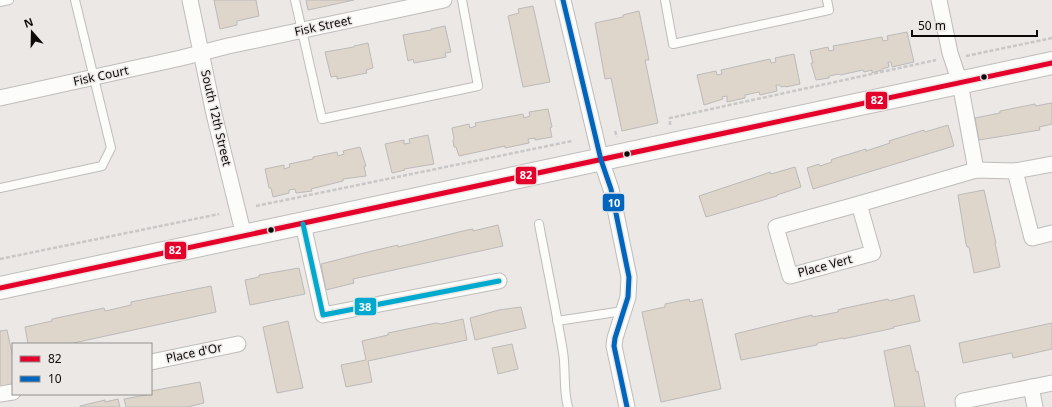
<svg xmlns="http://www.w3.org/2000/svg" width="1052" height="407" font-family="'Noto Sans',sans-serif">
<rect width="100%" height="100%" fill="#ebe8e6"/>
<g fill="#ded5cb" stroke="#bcbab9">
<polygon points="214,0 256,0 259,16 237,21 237,25 220,29"/>
<polygon points="306,0 354,0 308,10"/>
<polygon points="533,6 550,82 523,87 508,16 519,13 518,9"/>
<polygon points="639,11 649,60 645,60 658,123 622,131 611,78 605,79 595,23 623,17 623,15"/>
<polygon points="445,26 451,52 445,53 446,57 414,63 413,59 408,61 403,35 431,30 431,29"/>
<polygon points="907,32 914,62 892,67 891,62 888,62 889,67 882,69 882,70 872,73 872,70 864,72 863,70 840,75 839,74 829,76 829,78 816,80 811,63 813,63 810,51 828,47 829,51 834,50 833,46 882,37 883,41 888,40 887,36"/>
<polygon points="368,43 373,68 366,70 367,73 337,79 337,76 331,77 325,52 354,47 354,46"/>
<polygon points="794,54 800,84 786,87 786,86 781,87 780,85 776,85 777,91 760,95 759,92 745,95 745,98 727,102 727,96 722,97 723,99 704,105 697,75 716,71 717,75 722,74 721,70 770,59 771,63 776,62 775,58"/>
<polygon points="1051,103 1052,103 1052,124 1039,127 1040,130 979,140 975,118 1000,113 1000,111 1035,104 1036,106"/>
<polygon points="548,109 552,127 550,128 552,137 535,140 535,138 528,139 529,143 505,148 505,146 459,156 456,147 454,147 453,140 454,139 452,128 469,124 470,128 476,126 475,123 523,114 524,118 530,116 529,112"/>
<polygon points="948,125 954,146 813,189 807,168 819,164 820,166 832,162 831,160 833,159 866,149 866,151 890,143 889,141 892,140 924,130 925,132"/>
<polygon points="428,135 434,164 404,169 405,170 392,173 385,144 404,140 404,144 410,143 409,139"/>
<polygon points="360,147 366,166 364,166 366,176 343,179 343,181 311,189 312,191 296,193 295,189 289,190 289,193 273,197 271,188 269,188 265,169 284,165 284,169 290,167 289,164 313,159 313,157 337,152 338,156 344,154 343,151"/>
<polygon points="795,167 801,187 777,195 777,196 706,217 699,196 762,175 770,172 771,174"/>
<polygon points="984,190 996,243 995,243 1000,267 974,273 969,247 967,247 966,244 958,195"/>
<polygon points="498,225 503,246 353,279 354,283 326,290 321,264 368,252 398,245 398,247 467,230 473,229 473,231"/>
<polygon points="299,268 305,294 250,305 245,280 259,277 259,275"/>
<polygon points="211,286 216,312 69,344 28,344 25,327 52,321 52,319 104,308 105,311 110,310 131,305 131,302"/>
<polygon points="914,295 920,321 893,327 894,328 843,339 843,338 818,343 817,343 817,345 741,360 735,334 791,320 812,315 813,317 838,312 838,310 841,309 888,299 889,301"/>
<polygon points="689,299 690,302 702,299 721,389 661,402 642,312 665,307 665,304"/>
<polygon points="521,307 526,328 475,340 470,318 499,310"/>
<polygon points="463,319 467,340 368,361 372,382 346,387 341,365 366,360 362,341 388,335 388,333 436,323 441,324"/>
<polygon points="288,321 303,388 277,393 263,327"/>
<polygon points="1052,323 1052,349 1013,358 1012,353 963,363 959,343"/>
<polygon points="7,330 13,358 13,384 0,387 0,331"/>
<polygon points="512,344 518,369 498,374 492,348"/>
<polygon points="910,345 916,372 918,371 925,407 895,407 884,351"/>
<polygon points="200,382 204,403 187,407 126,407 124,399 151,394 151,391"/>
<polygon points="118,399 120,407 80,407 80,406 105,400 105,402"/>
</g>
<g fill="none" stroke-linecap="round" stroke-linejoin="round">
<defs>
<g id="service">
<polyline points="295,0 322,119 478,86 462,0"/>
<polyline points="665,0 673,44 829,10 827,0"/>
<polyline points="0,2 9,0"/>
<polyline points="0,188 102,166 111,148 75,0"/>
<path d="M539 224C547 267 556 309 563 352 566 370 563 390 568 407"/>
<polyline points="557,321 623,311"/>
</g>
<g id="minor">
<polyline points="190,0 214,114 244,236"/>
<polyline points="563,0 601,160 611,189 629,277 628,297 615,338 614,346 627,407"/>
<polyline points="939,0 950,53 960,83 976,170"/>
<polyline points="0,98 181,58 228,46 444,0"/>
<polyline points="1015,171 1052,164"/>
<polyline points="859,204 776,227 790,276 873,253 859,204 976,170 1015,171 1032,238 1052,233"/>
<polyline points="303,224 323,315 499,281"/>
<polyline points="151,362 238,344"/>
<polyline points="1031,387 1035,407"/>
<polyline points="0,394 13,392"/>
<polyline points="964,407 963,401 1052,383"/>
</g>
<polyline id="secondary" points="0,288 1052,63"/>
</defs>
<use href="#service" stroke="#bfbdbc" stroke-width="10"/>
<use href="#minor" stroke="#bfbdbc" stroke-width="17"/>
<use href="#secondary" stroke="#bfbdbc" stroke-width="24"/>
<g stroke="#c8c8c8" stroke-width="2.5" stroke-dasharray="4 2" stroke-linecap="butt">
<polyline points="966,56 1052,38"/>
<polyline points="670,125 670,118 936,60"/>
<polyline points="615,131 617,137"/>
<polyline points="256,206 572,141"/>
<polyline points="0,259 219,214"/>
</g>
<use href="#service" stroke="#fcfcfb" stroke-width="8"/>
<use href="#minor" stroke="#fcfcfb" stroke-width="15"/>
<use href="#secondary" stroke="#fcfcfb" stroke-width="22"/>
<defs>
<polyline id="bus-1" points="0,288 1052,63"/>
<polyline id="bus-2" points="563,0 601,160 611,189 629,277 628,297 615,338 614,346 627,407"/>
<polyline id="bus-3" points="303,224 323,315 499,281"/>
</defs>
<use href="#bus-1" stroke="#ece8e5" stroke-width="8"/>
<use href="#bus-2" stroke="#ece8e5" stroke-width="8"/>
<use href="#bus-3" stroke="#ece8e5" stroke-width="8"/>
<use href="#bus-1" stroke="#e4002b" stroke-width="5"/>
<use href="#bus-2" stroke="#0065bd" stroke-width="5"/>
<use href="#bus-3" stroke="#00a9ce" stroke-width="5"/>
</g>
<g fill="#0c0b0a" stroke="#ece8e5" stroke-width="1.5">
<circle cx="984" cy="77" r="3.5"/>
<circle cx="627" cy="154" r="3.5"/>
<circle cx="271" cy="230" r="3.5"/>
</g>
<g text-anchor="middle" stroke-width="3" stroke-linejoin="round" paint-order="stroke">
<g font-size="12" fill="#0c0b0a" stroke="#ece8e5">
<text transform="translate(323 26) rotate(-12)" y="4">Fisk Street</text>
<text transform="translate(101 76) rotate(-12)" y="4">Fisk Court</text>
<text transform="translate(216 118) rotate(77)" y="4">South 12th Street</text>
<text transform="translate(825 266) rotate(-15)" y="4">Place Vert</text>
<text transform="translate(194 353) rotate(-12)" y="4">Place d'Or</text>
</g>
</g>
<g stroke="#ece8e5" stroke-width="1.5">
<rect x="865" y="91" width="23" height="19" rx="4" fill="#e4002b"/>
<rect x="515" y="166" width="22" height="19" rx="4" fill="#e4002b"/>
<rect x="602" y="193" width="23" height="19" rx="4" fill="#0065bd"/>
<rect x="164" y="241" width="23" height="19" rx="4" fill="#e4002b"/>
<rect x="354" y="297" width="23" height="19" rx="4" fill="#00a9ce"/>
</g>
<g font-size="11" text-anchor="middle" font-weight="bold" fill="#fff">
<text x="877" y="104">82</text>
<text x="526" y="179">82</text>
<text x="614" y="207">10</text>
<text x="175" y="254">82</text>
<text x="365" y="311">38</text>
</g>
<rect x="12" y="343" width="140" height="52" fill="#ece8e5" stroke="#92908d"/>
<rect x="20" y="356" width="20" height="6" fill="#e4002b" stroke="#92908d"/>
<text x="48" y="363" font-size="12" fill="#0c0b0a">82</text>
<rect x="20" y="376" width="20" height="6" fill="#0065bd" stroke="#92908d"/>
<text x="48" y="383" font-size="12" fill="#0c0b0a">10</text>
<g transform="translate(32 32) rotate(340)" stroke="#ece8e5" stroke-width="3" paint-order="stroke">
<path d="M0-3L7 15L0 10L-7 15Z" fill="#0c0b0a"/>
<text y="-6" font-size="11" font-weight="bold" text-anchor="middle" fill="#0c0b0a">N</text>
</g>
<path d="M912 30v6h125v-6" fill="none" stroke="#0c0b0a" stroke-width="2"/>
<text x="918" y="30" font-size="12" fill="#0c0b0a" stroke="#ece8e5" stroke-width="3" paint-order="stroke">50 m</text>
</svg>
